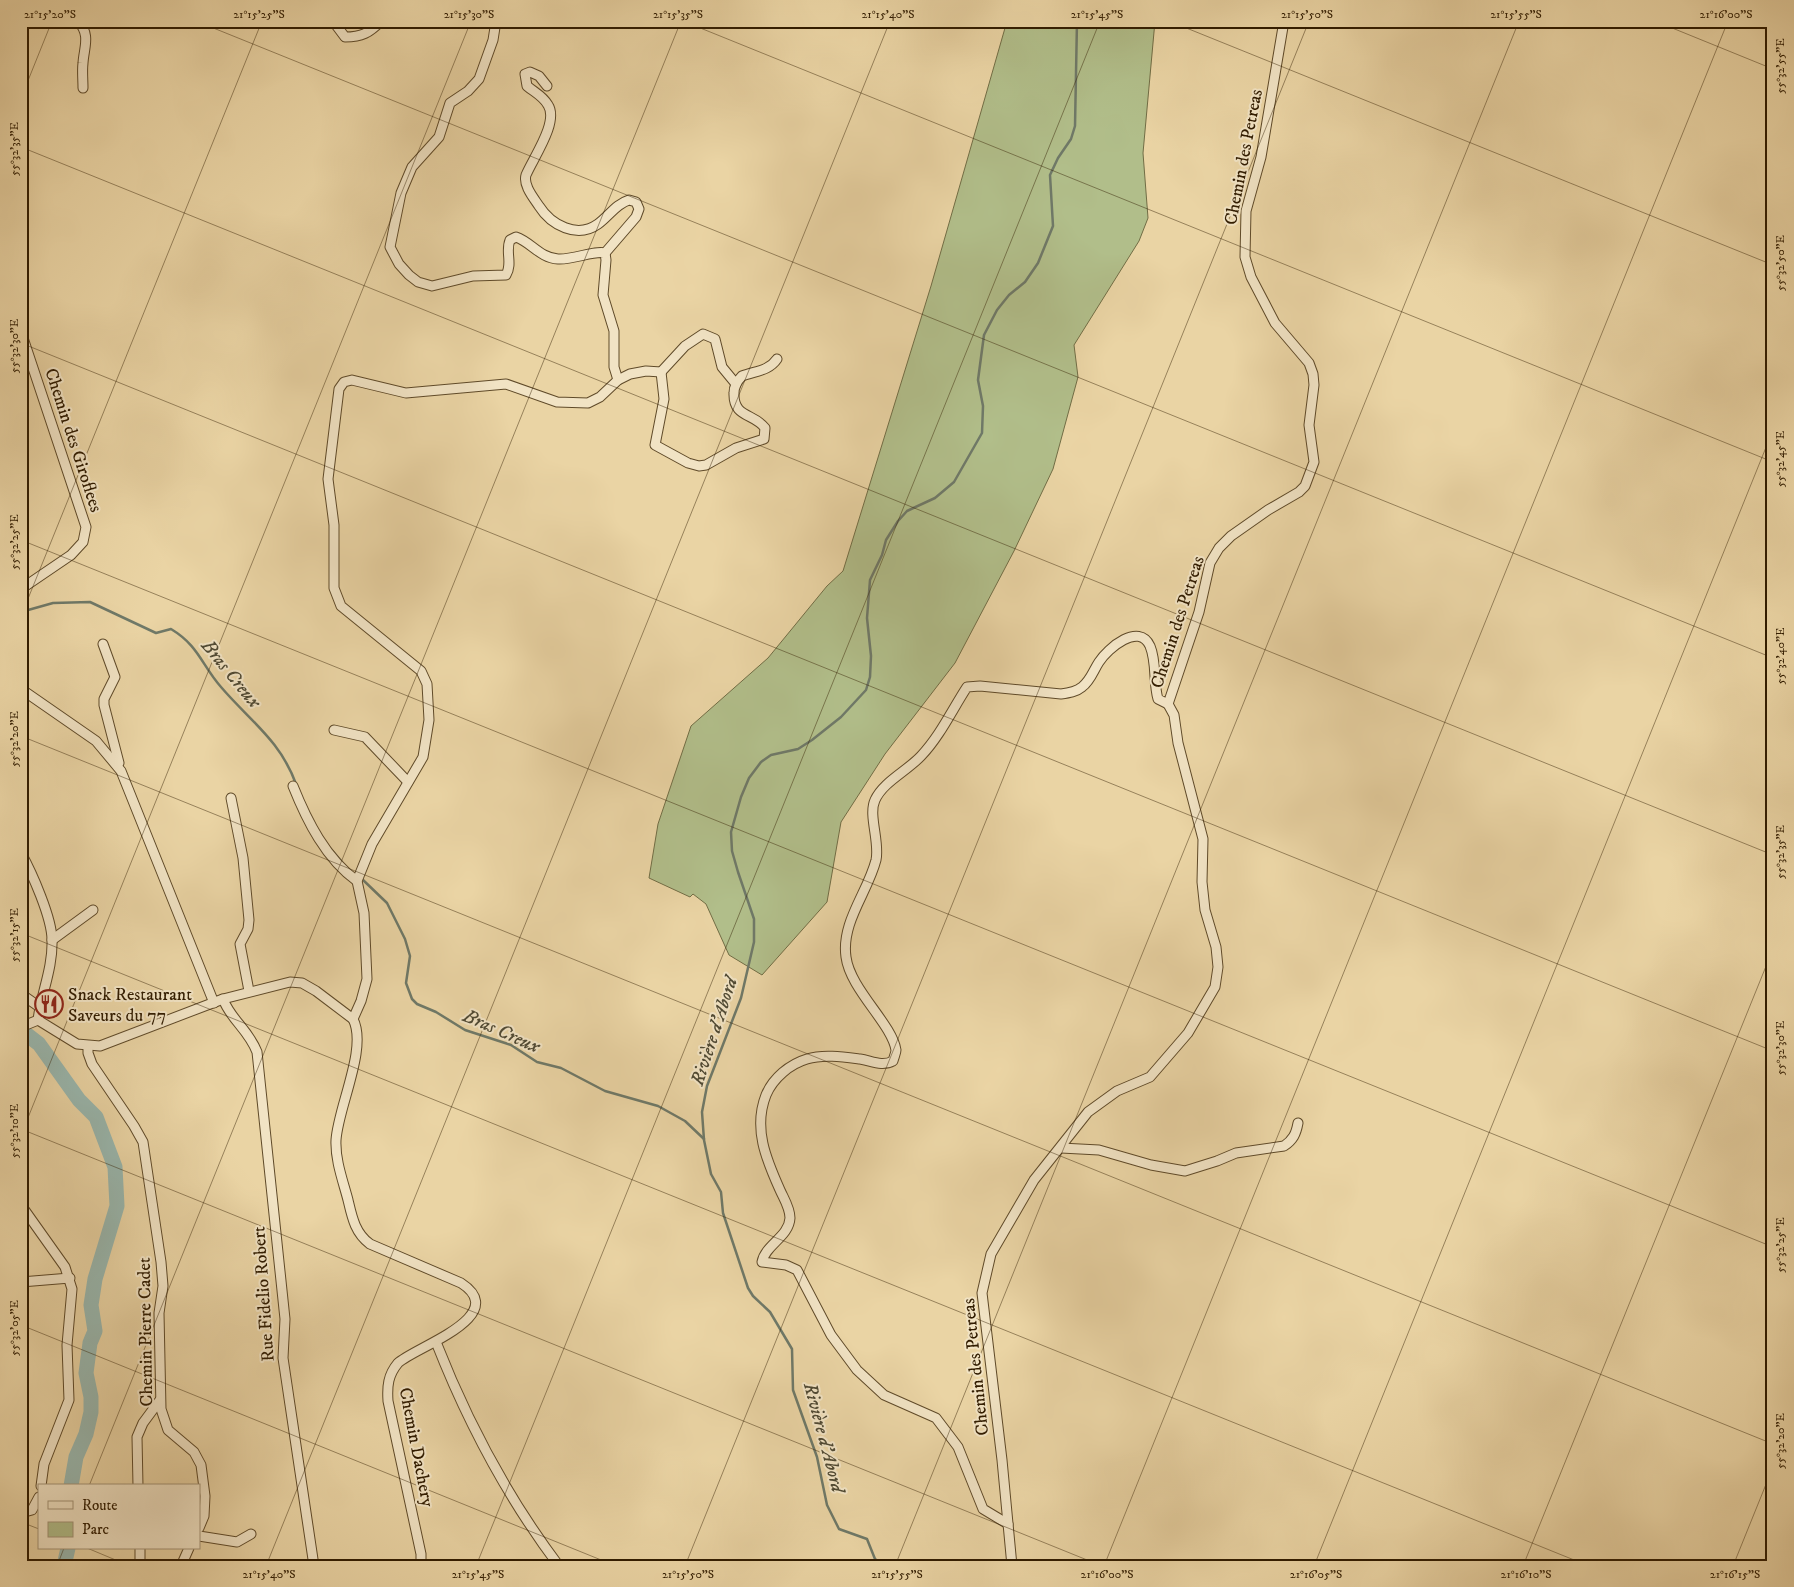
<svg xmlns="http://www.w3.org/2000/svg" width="1794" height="1587" font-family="'IM FELL DW Pica',serif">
<rect width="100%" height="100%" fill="#ead4a4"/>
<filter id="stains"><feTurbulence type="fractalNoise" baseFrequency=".004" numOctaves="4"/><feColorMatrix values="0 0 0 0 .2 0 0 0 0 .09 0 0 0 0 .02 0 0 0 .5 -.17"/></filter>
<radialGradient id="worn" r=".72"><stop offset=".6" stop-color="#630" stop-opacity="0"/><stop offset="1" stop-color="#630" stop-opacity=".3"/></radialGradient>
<polygon fill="#b1be8a" stroke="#716d45" points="1007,21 1155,21 1143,153 1148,218 1139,241 1074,345 1078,377 1053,469 1014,551 955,663 885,754 841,822 827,902 762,975 729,955 706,904 693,894 690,897 649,878 658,824 691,726 768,658 827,586 843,571 931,286"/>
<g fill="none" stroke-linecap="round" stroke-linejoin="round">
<g stroke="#6f7968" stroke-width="2.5">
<path d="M21 612 53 603 90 602 156 633 171 629C199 646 201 664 221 687 250 721 280 740 296 784"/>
<polyline points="330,848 342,862"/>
<polyline points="362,879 387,903 405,939 410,956 406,983 412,999 417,1004 436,1012 465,1030 511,1045 537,1062 561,1068 605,1091 658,1106 685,1121 704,1139"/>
<polyline points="884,1566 875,1559 867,1539 839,1529 827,1505 817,1457 793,1390 792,1349 770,1312 753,1296 748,1288 723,1213 721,1192 711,1174 704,1140 702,1112 707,1086 741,998 754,942 754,919 738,872 732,851 731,832 741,797 749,778 761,762 771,755 798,749 812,740 841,717 866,690 870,677 871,656 867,618 870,580 882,555 886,540 898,521 907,511 935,498 954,482 982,433 983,406 978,380 984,335 997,310 1009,295 1025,282 1038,263 1053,226 1050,175 1058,158 1071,139 1075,126 1077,21"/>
</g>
<g stroke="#99b7ae" stroke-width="15">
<polyline points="21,1030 39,1044 79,1100 96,1117 115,1167 117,1206 95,1279 91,1305 95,1331 90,1343 86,1373 91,1397 91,1412 86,1434 76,1457 71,1486"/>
<polyline points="64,1566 68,1548"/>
</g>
<defs>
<g id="street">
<path d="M78 21C91 35 84 47 83 63 82 71 83 80 83 88"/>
<path d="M333 21 345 37C362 37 369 33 381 21"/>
<path d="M496 21 493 40 479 79 468 91 450 103 439 137 412 167 401 193 390 247 399 264 409 275 418 282 432 286 473 276 506 275C513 263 505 252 510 240L516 237C531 242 540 258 558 259 573 260 595 250 605 253L606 260 603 295 614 331V367L618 380"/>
<path d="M547 86 539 76 530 72 525 74 527 86C534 92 543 96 548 105 559 122 533 158 526 175 523 185 533 197 539 206 551 225 577 239 598 224 609 216 616 204 629 200L636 202 639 209 636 217 605 253"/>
<polyline points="21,332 86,527 83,542 71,555 21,589"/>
<path d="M661 372 664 399 655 445 688 463 699 466 706 465 736 448 764 439 765 428C754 413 733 418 734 393 734 386 737 381 742 376 755 371 769 371 777 359"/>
<polyline points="661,372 685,346 703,334 715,339 722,367 736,384"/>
<polyline points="103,644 115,677 104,699 104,705 119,763"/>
<polyline points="21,689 96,741 121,771 214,1003"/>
<polyline points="334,730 365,737 408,782"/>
<path d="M293 786C307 821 326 859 357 881"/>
<polyline points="231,798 243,858 249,920 248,929 240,944 249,991"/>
<path d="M21 853C32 873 52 918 52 940 53 968 41 994 38 1020"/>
<polyline points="52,940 93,910"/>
<polyline points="21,994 41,1008"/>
<path d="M223 999C231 1020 248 1029 257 1052L285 1319 283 1358 314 1566"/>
<polyline points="353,1019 361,1001 367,979 364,913 357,881 372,844 423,757 429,720 427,684 421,671 341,606 334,588 334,525 328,479 339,389 344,382 352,380 406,393 506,384 557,402 588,403 600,397 618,380 630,374 646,371 661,372"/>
<path d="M38 1020 77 1044 100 1046 223 999 290 982 302 983 316 991 353 1019C368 1048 338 1107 336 1140 335 1160 343 1181 348 1200 352 1217 355 1233 370 1244L461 1283C512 1316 415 1347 398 1363 388 1375 387 1386 388 1401L421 1554V1566"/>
<polyline points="21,1027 38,1020"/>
<polyline points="88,1046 88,1053 92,1064 134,1126 143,1142 161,1262 163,1286 159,1313 161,1409 168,1430 194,1452 201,1465 205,1496 204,1516 199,1528"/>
<path d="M1061 1148 1099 1150 1151 1165 1185 1171 1217 1161 1236 1153 1284 1146C1293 1140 1296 1134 1298 1123"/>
<polyline points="21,1205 65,1267 72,1289 67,1345 69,1400 44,1464 41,1486"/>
<polyline points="21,1282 70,1278"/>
<path d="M436 1342C467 1421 507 1497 559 1566"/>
<polyline points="138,1486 137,1437 143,1423 160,1400"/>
<polyline points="21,1513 32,1510 39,1497"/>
<path d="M1008 1524 983 1509 958 1447 936 1418 884 1395 857 1370 831 1335 797 1270 786 1265 762 1262C765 1245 789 1237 790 1218 790 1208 784 1199 780 1190 766 1159 753 1128 766 1095 773 1078 790 1064 807 1059 823 1054 844 1057 860 1059 872 1061 882 1067 893 1061 894 1057 896 1053 896 1050 892 1024 850 989 846 957 841 922 868 892 876 860 880 842 868 815 875 800 883 782 907 771 921 756 940 736 952 710 967 687L980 686 1061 694C1069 693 1076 692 1082 687 1091 680 1093 671 1099 662 1108 648 1139 622 1150 646 1157 663 1153 682 1158 699L1168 704"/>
<polyline points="199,1536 237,1542 251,1534"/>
<polyline points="140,1548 140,1566"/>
<polyline points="181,1566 189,1548"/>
<polyline points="1012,1566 1002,1460 982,1293 991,1254 1034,1180 1088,1112 1117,1091 1150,1077 1188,1033 1215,987 1218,967 1216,947 1205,910 1202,882 1203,839 1178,743 1174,715 1168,704 1199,612 1210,563 1219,548 1231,536 1268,510 1299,492 1305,486 1314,462 1309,425 1314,385 1313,374 1309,363 1275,323 1251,277 1245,257 1246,211 1261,157 1284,21"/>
</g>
</defs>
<use href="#street" stroke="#5f4a29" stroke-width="11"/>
<use href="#street" stroke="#f1e3c4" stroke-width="9"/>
</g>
<path fill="none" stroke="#311c00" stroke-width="1" stroke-opacity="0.45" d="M196 21 1773 658M683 21 1773 462M1169 21 1773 265M1655 21 1773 69M21 98 52 21M21 147 1773 855M21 343 1773 1051M21 540 1773 1247M21 616 262 21M21 736 1773 1444M21 933 1589 1566M21 1129 1102 1566M21 1135 471 21M21 1325 616 1566M89 1486 681 21M21 1522 39 1529M87 1548 130 1566M57 1566 64 1548M266 1566 890 21M476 1566 1100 21M685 1566 1309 21M895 1566 1519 21M1104 1566 1728 21M1314 1566 1773 430M1523 1566 1773 949M1733 1566 1773 1467"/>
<defs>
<symbol id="restaurant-ring" viewBox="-11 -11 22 22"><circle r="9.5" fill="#f1e3c4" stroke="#8f2418" stroke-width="1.5"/><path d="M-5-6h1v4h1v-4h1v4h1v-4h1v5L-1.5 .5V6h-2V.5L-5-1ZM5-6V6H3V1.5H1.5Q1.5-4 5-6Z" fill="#8f2418"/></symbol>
</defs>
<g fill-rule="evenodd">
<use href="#restaurant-ring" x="33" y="988" width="32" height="32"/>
</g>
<g text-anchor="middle" stroke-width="4" stroke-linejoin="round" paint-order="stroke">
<g font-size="18" fill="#311c00" stroke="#f1e3c4">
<text transform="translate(1243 157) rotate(-79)" y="6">Chemin des Petreas</text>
<text transform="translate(74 440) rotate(72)" y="6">Chemin des Giroflees</text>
<text transform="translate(1177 622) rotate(-72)" y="6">Chemin des Petreas</text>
<text transform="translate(263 1294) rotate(-94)" y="6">Rue Fidelio Robert</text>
<text transform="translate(145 1332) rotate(-91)" y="6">Chemin Pierre Cadet</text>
<text transform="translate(975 1367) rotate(-96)" y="6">Chemin des Petreas</text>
<text transform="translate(417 1447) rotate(79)" y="6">Chemin Dachery</text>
</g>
<g font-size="18" fill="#311c00" stroke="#f1e3c4" text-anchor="start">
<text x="68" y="1000">Snack Restaurant<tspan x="68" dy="21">Saveurs du 77</tspan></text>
</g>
<g font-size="19" font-style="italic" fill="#504a34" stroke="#f1e3c4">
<text transform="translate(232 673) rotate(51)" y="7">Bras Creux</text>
<text transform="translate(502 1030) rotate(24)" y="7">Bras Creux</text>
<text transform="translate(713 1031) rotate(-72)" y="7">Rivière d'Abord</text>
<text transform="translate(825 1437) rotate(75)" y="7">Rivière d'Abord</text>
</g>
</g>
<rect width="1794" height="1587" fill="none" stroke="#ead4a4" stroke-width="55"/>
<rect x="38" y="1484" width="162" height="65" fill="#f1e3c4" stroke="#a49376"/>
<rect x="48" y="1501" width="25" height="8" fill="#f1e3c4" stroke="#a49376"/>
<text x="82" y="1510" font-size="15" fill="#311c00">Route</text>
<rect x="48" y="1522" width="25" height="15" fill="#b1be8a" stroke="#a49376"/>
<text x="82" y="1534" font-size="15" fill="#311c00">Parc</text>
<rect x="28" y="28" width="1738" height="1532" fill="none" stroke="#311c00" stroke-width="2"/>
<g font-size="12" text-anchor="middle" fill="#311c00">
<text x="50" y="18">21°15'20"S</text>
<text x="259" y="18">21°15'25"S</text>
<text x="469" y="18">21°15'30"S</text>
<text x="678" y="18">21°15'35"S</text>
<text x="888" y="18">21°15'40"S</text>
<text x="1097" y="18">21°15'45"S</text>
<text x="1307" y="18">21°15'50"S</text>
<text x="1516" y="18">21°15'55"S</text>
<text x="1726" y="18">21°16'00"S</text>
<text transform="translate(1780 66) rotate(-90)" y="4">55°32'55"E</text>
<text transform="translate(14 149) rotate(-90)" y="4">55°32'35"E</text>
<text transform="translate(1780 263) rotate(-90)" y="4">55°32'50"E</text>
<text transform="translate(14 346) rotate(-90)" y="4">55°32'30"E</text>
<text transform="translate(1780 459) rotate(-90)" y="4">55°32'45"E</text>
<text transform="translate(14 542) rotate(-90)" y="4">55°32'25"E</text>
<text transform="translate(1780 656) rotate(-90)" y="4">55°32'40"E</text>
<text transform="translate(14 739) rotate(-90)" y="4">55°32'20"E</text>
<text transform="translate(1780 852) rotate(-90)" y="4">55°32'35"E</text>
<text transform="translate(14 935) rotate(-90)" y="4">55°32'15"E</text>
<text transform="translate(1780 1048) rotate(-90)" y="4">55°32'30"E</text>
<text transform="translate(14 1131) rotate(-90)" y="4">55°32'10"E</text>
<text transform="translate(1780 1245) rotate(-90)" y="4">55°32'25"E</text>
<text transform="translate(14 1328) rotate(-90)" y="4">55°32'05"E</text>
<text transform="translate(1780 1441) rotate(-90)" y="4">55°32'20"E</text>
<text x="269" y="1578">21°15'40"S</text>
<text x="478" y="1578">21°15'45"S</text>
<text x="688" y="1578">21°15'50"S</text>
<text x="897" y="1578">21°15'55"S</text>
<text x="1107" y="1578">21°16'00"S</text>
<text x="1316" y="1578">21°16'05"S</text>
<text x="1526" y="1578">21°16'10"S</text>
<text x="1735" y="1578">21°16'15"S</text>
</g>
<rect width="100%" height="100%" filter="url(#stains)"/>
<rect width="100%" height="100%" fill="url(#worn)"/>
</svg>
